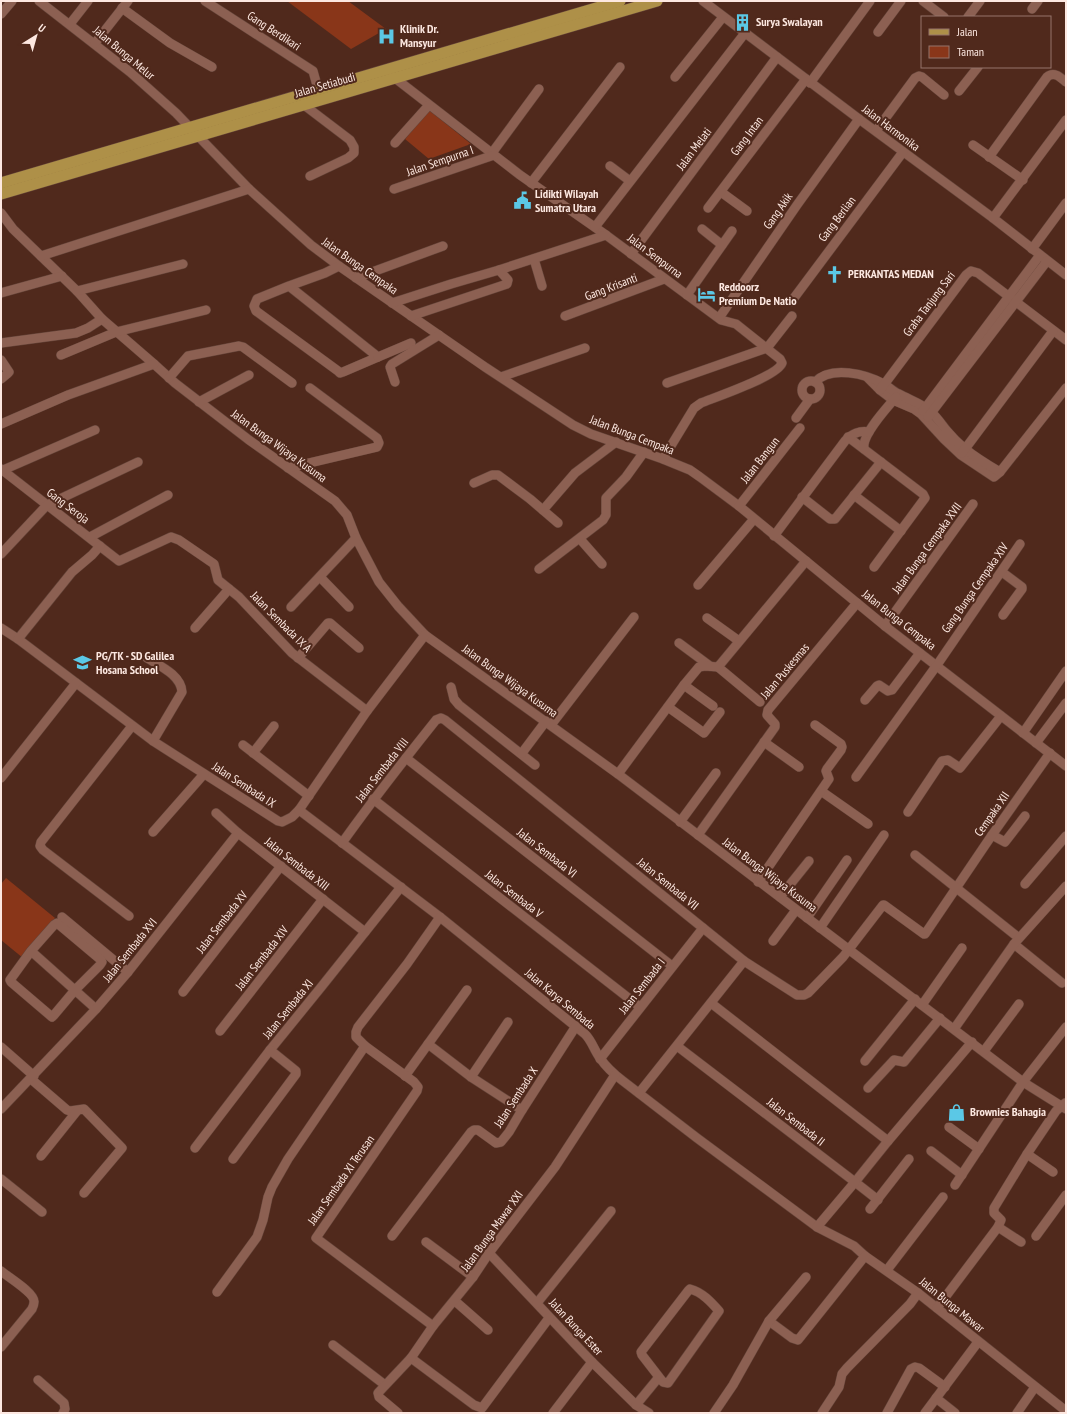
<svg xmlns="http://www.w3.org/2000/svg" width="1067" height="1414" font-family="'PT Sans Narrow',sans-serif">
<rect width="100%" height="100%" fill="#50291c"/>
<g fill="#893619">
<polygon points="287,1 348,1 386,29 351,49"/>
<polygon points="429,110 471,144 429,159 405,139"/>
<polygon points="6,878 55,918 23,958 1,940 1,884"/>
</g>
<g fill="none" stroke-linecap="round" stroke-linejoin="round">
<defs>
<g id="minor">
<polyline points="39,1 130,72 176,113 249,189 311,245 339,266 485,367 573,425 591,434 663,459 690,470 700,477 739,506 885,626 1066,766"/>
<polyline points="205,1 313,71 318,89"/>
<polyline points="703,1 859,119 993,218 1066,275"/>
<polyline points="923,1 944,17"/>
<polyline points="122,8 170,43 212,67"/>
<polyline points="1032,9 1038,1"/>
<polyline points="1,14 12,1"/>
<polyline points="968,17 980,1"/>
<polyline points="70,24 88,1"/>
<polyline points="878,32 901,1"/>
<polyline points="95,43 128,1"/>
<path d="M391 75 520 175 606 235 721 320 736 324 780 359 782 363C778 376 716 397 701 403L694 408 663 459"/>
<polyline points="675,77 723,17"/>
<polyline points="810,83 870,1"/>
<polyline points="959,91 978,67"/>
<polyline points="304,105 350,140 354,147 354,153 348,158 310,176"/>
<polyline points="876,131 915,78 919,76 922,77 944,95"/>
<polyline points="395,143 429,105"/>
<polyline points="973,145 1023,180"/>
<polyline points="492,153 539,89"/>
<path d="M989 157 1047 77C1054 71 1060 77 1066 82"/>
<polyline points="610,166 630,181"/>
<polyline points="531,183 620,67"/>
<polyline points="394,189 494,155"/>
<polyline points="721,192 747,211"/>
<polyline points="708,208 806,79"/>
<polyline points="1,213 13,229 77,291 102,319 154,364 175,383 249,440 335,501 347,515 356,538 379,582 398,606 425,635 618,774 1023,1082 1066,1109"/>
<polyline points="993,218 1066,120"/>
<polyline points="595,227 745,33"/>
<polyline points="702,229 722,245"/>
<polyline points="1032,249 1066,203"/>
<polyline points="631,254 777,57"/>
<polyline points="41,256 249,189"/>
<polyline points="534,259 542,286"/>
<polyline points="356,278 443,246"/>
<polyline points="289,286 378,357 343,372 340,373 338,371 256,311 254,306 257,299 289,286 325,273 339,266"/>
<polyline points="77,291 183,264"/>
<polyline points="1,293 62,276"/>
<polyline points="687,295 732,231"/>
<polyline points="791,302 903,152"/>
<polyline points="392,303 451,284 499,270 606,235"/>
<polyline points="411,316 507,284 508,280 499,270"/>
<polyline points="565,316 664,279"/>
<polyline points="719,318 797,205 859,119"/>
<polyline points="1,343 76,333 88,328 102,319"/>
<polyline points="61,355 116,332 206,310"/>
<polyline points="378,357 411,343"/>
<polyline points="1,360 9,372 7,374 1,379"/>
<polyline points="501,377 585,348"/>
<polyline points="169,378 188,356 239,346 243,347 292,383"/>
<polyline points="868,378 880,390 893,400 914,409 921,414 944,439 961,455 994,477 1000,472 1066,388"/>
<circle cx="811" cy="390" r="9"/>
<polyline points="395,382 390,367 392,364 439,335"/>
<path d="M815 382C831 365 866 374 884 384 889 387 894 392 899 394 910 400 923 404 931 412 937 417 942 425 947 431 952 437 958 443 964 448 975 457 988 465 1000 472"/>
<polyline points="667,383 767,348 792,316"/>
<polyline points="880,390 966,275 971,271 978,273 1066,340"/>
<polyline points="199,402 249,375"/>
<polyline points="923,411 1040,255"/>
<polyline points="928,417 1047,261"/>
<polyline points="796,418 810,399"/>
<polyline points="1,424 68,395 154,364"/>
<polyline points="848,437 923,494 925,498 874,567"/>
<path d="M864 449C861 435 887 408 896 397"/>
<polyline points="962,453 1053,331"/>
<polyline points="288,468 377,447 379,443 377,438 310,388"/>
<polyline points="1,469 119,561 171,537 179,540 214,564 218,580 239,597 292,653 367,711"/>
<polyline points="1,471 95,430"/>
<polyline points="474,483 492,475 498,475 530,499 558,523"/>
<polyline points="854,495 901,531"/>
<polyline points="802,497 830,519 835,519 881,462"/>
<polyline points="739,506 800,428"/>
<polyline points="543,510 575,473 616,442"/>
<path d="M774 536 845 441C851 434 860 430 869 432"/>
<polyline points="90,537 168,495"/>
<polyline points="580,539 602,564"/>
<polyline points="1,554 47,505 138,462"/>
<polyline points="539,569 603,520 606,515 606,498 626,477 644,452"/>
<polyline points="1002,572 1022,587 1022,589 1003,615"/>
<polyline points="320,577 349,607"/>
<polyline points="698,585 754,519"/>
<polyline points="291,607 356,538"/>
<polyline points="707,618 739,641"/>
<polyline points="885,626 973,504"/>
<polyline points="1,628 18,639 153,741 278,821 282,822 292,817 299,810 367,711 425,635"/>
<polyline points="195,628 229,589"/>
<polyline points="18,639 72,572 92,555 100,546"/>
<polyline points="679,643 710,666"/>
<path d="M147 658C160 666 181 675 182 692L153 741"/>
<polyline points="298,658 328,623 330,623 359,648"/>
<polyline points="718,667 760,702"/>
<polyline points="684,685 713,706"/>
<polyline points="451,687 454,699 459,705 535,765"/>
<polyline points="865,700 877,686 879,685 888,691 892,690 920,653"/>
<polyline points="668,707 704,733 720,712"/>
<polyline points="551,725 634,617"/>
<polyline points="1023,733 1066,671"/>
<polyline points="764,742 799,767"/>
<polyline points="1036,743 1066,703"/>
<polyline points="243,745 309,796"/>
<polyline points="253,753 274,726"/>
<polyline points="522,753 546,721"/>
<polyline points="406,758 672,966"/>
<polyline points="618,774 684,685 699,667 705,666 718,667 806,561"/>
<polyline points="856,777 937,665 1020,544"/>
<polyline points="1,778 76,683"/>
<polyline points="821,791 868,824"/>
<polyline points="373,799 640,1007"/>
<path d="M299 810 440 917 585 1034C592 1041 594 1050 600 1058 606 1067 615 1075 623 1081L697 1138 817 1227 854 1246 865 1256 918 1293 1066 1411"/>
<polyline points="908,812 942,761 948,760 960,768 1001,716"/>
<polyline points="216,813 238,833 365,932"/>
<polyline points="680,822 716,773"/>
<polyline points="153,832 204,774"/>
<polyline points="698,835 775,727 775,724 767,715 768,710 857,603"/>
<polyline points="992,835 1005,842 1025,816"/>
<path d="M342 843C372 801 404 760 436 720L441 718 445 720 744 961 797 995H804L808 993 843 957 883 905H884L924 934H925L992 835 1050 753"/>
<polyline points="915,855 1019,938"/>
<polyline points="758,882 829,779 826,771 827,769 841,750 842,747 841,744 815,725"/>
<polyline points="1025,884 1066,836"/>
<polyline points="780,897 809,861"/>
<polyline points="129,916 43,850 40,846 41,842 132,726"/>
<polyline points="62,917 128,972"/>
<polyline points="807,918 847,860"/>
<polyline points="820,928 884,835"/>
<polyline points="773,941 796,910"/>
<polyline points="1014,944 1062,983"/>
<polyline points="31,951 10,980 11,982 52,1017 54,1015 75,990 100,965 102,962 101,960 57,923 54,925 31,951 96,1009"/>
<polyline points="183,992 281,866"/>
<polyline points="711,1003 888,1141 855,1182 878,1200"/>
<polyline points="922,1005 962,948"/>
<polyline points="954,1029 1014,944 1066,886"/>
<polyline points="220,1031 323,899"/>
<polyline points="428,1044 471,1077 522,1110"/>
<polyline points="677,1046 855,1182 817,1227"/>
<polyline points="1,1047 34,1076"/>
<polyline points="984,1051 1019,1004"/>
<polyline points="600,1059 703,928"/>
<polyline points="865,1061 915,999"/>
<polyline points="405,1076 467,990"/>
<polyline points="471,1077 508,1022"/>
<polyline points="31,1079 67,1110 70,1111 84,1109 122,1148 84,1193"/>
<polyline points="868,1088 894,1060 904,1062 940,1018"/>
<polyline points="639,1093 744,961"/>
<polyline points="1,1109 96,1009 128,972 238,833"/>
<polyline points="949,1127 979,1149"/>
<polyline points="888,1141 972,1042"/>
<polyline points="195,1148 270,1050 322,986 401,887"/>
<polyline points="931,1151 962,1175"/>
<polyline points="1027,1154 1053,1172"/>
<polyline points="41,1156 77,1111"/>
<polyline points="233,1159 296,1074 296,1071 270,1050"/>
<polyline points="1,1179 42,1212"/>
<polyline points="955,1185 1023,1082 1066,1027"/>
<polyline points="870,1209 909,1159"/>
<polyline points="998,1227 1021,1242"/>
<polyline points="392,1236 471,1132 474,1130 478,1130 496,1143 501,1142 509,1132 522,1110 576,1026"/>
<polyline points="1036,1236 1066,1195"/>
<polyline points="426,1242 473,1277"/>
<polyline points="489,1253 592,1362 636,1405 649,1413"/>
<polyline points="887,1270 943,1197"/>
<path d="M1 1271C8 1277 35 1293 34 1302 34 1305 33 1307 32 1309L1 1347"/>
<polyline points="217,1292 257,1237 263,1220 268,1197 272,1187 288,1159 365,1046"/>
<polyline points="455,1301 488,1330"/>
<polyline points="537,1303 611,1211"/>
<polyline points="937,1308 998,1227 1001,1220 994,1213 994,1208 1027,1154 1056,1111 1065,1103"/>
<polyline points="769,1321 792,1338 798,1340 865,1256"/>
<polyline points="433,1326 316,1238 417,1091 418,1087 414,1082 365,1046 356,1037 356,1032 358,1027 407,964 440,917"/>
<polyline points="333,1345 385,1385"/>
<polyline points="411,1358 474,1405 482,1408 549,1318"/>
<polyline points="38,1380 64,1403 65,1409 63,1413"/>
<polyline points="936,1398 955,1413"/>
<path d="M636 1405 659 1377 642 1355 641 1352 688 1291 690 1289C702 1292 711 1302 719 1311L668 1383 663 1382 659 1377"/>
<polyline points="398,1413 379,1397 378,1393 411,1358 433,1326 473,1277 489,1253 555,1167 615,1075"/>
<polyline points="553,1413 592,1362"/>
<polyline points="714,1413 733,1385 769,1321 806,1277"/>
<polyline points="822,1413 839,1387 842,1374 847,1368 910,1304 918,1293"/>
<polyline points="887,1413 911,1369 915,1367 919,1368 945,1387"/>
<polyline points="925,1413 978,1342"/>
<polyline points="1017,1413 1035,1387"/>
</g>
<g id="major">
<polyline points="1,183 620,1"/>
<polyline points="1,194 657,1"/>
</g>
</defs>
<use href="#minor" stroke="#644439" stroke-width="10"/>
<use href="#major" stroke="#644439" stroke-width="12"/>
<use href="#minor" stroke="#8c6052" stroke-width="9"/>
<use href="#major" stroke="#ae9048" stroke-width="11"/>
</g>
<defs>
<symbol id="building-bare" viewBox="-9 -9 18 18"><path d="M-4-6H4V6H1V3H-1V6H-4ZM-2.5-4.3h1.7v1.8h-1.7ZM.8-4.3h1.7v1.8H.8ZM-2.5-1h1.7V.8h-1.7ZM.8-1h1.7V.8H.8Z" fill="#5bc8e6" stroke="#50291c" stroke-width="2.5" paint-order="stroke"/></symbol>
<symbol id="hospital-bare" viewBox="-9 -9 18 18"><path d="M-5-5h3v3.5h4V-5h3V5h-3V1.5h-4V5h-3Z" fill="#5bc8e6" stroke="#50291c" stroke-width="2.5" paint-order="stroke"/></symbol>
<symbol id="civic-bare" viewBox="-9 -9 18 18"><path d="M-.6-6.5H3V-4.5H.6V-3L4-1V1h2V6H-6V1h2V-1L-.6-3ZM-1.2 2.5V6h2.4V2.5Z" fill="#5bc8e6" stroke="#50291c" stroke-width="2.5" paint-order="stroke"/></symbol>
<symbol id="church-bare" viewBox="-9 -9 18 18"><path d="M-1.2-6h2.4v3.5h3.3v2.4h-3.3V6h-2.4V-.1h-3.3v-2.4h3.3Z" fill="#5bc8e6" stroke="#50291c" stroke-width="2.5" paint-order="stroke"/></symbol>
<symbol id="hotel-bare" viewBox="-9 -9 18 18"><path d="M-6-4.5h1.5V1H6V5H4.5V3h-9V5H-6ZM-4 0a1.8 1.8 0 1 1 3.6 0ZM.5 0V-2.5h3Q6-2.5 6 0Z" fill="#5bc8e6" stroke="#50291c" stroke-width="2.5" paint-order="stroke"/></symbol>
<symbol id="school-bare" viewBox="-9 -9 18 18"><path d="M0-5L7-2L0 1L-7-2ZM-4 1L0 2.5L4 1V4Q0 6-4 4Z" fill="#5bc8e6" stroke="#50291c" stroke-width="2.5" paint-order="stroke"/></symbol>
<symbol id="shop-bare" viewBox="-9 -9 18 18"><path d="M-5-2.5h2.3a2.7 3.5 0 0 1 5.4 0H5L5.5 6h-11ZM-1.5-2.5h3a1.5 2.3 0 0 0-3 0Z" fill="#5bc8e6" stroke="#50291c" stroke-width="2.5" paint-order="stroke"/></symbol>
</defs>
<g fill-rule="evenodd">
<use href="#building-bare" x="730" y="10" width="25" height="25"/>
<use href="#hospital-bare" x="374" y="24" width="25" height="25"/>
<use href="#civic-bare" x="510" y="188" width="25" height="25"/>
<use href="#church-bare" x="822" y="262" width="25" height="25"/>
<use href="#hotel-bare" x="694" y="282" width="25" height="25"/>
<use href="#school-bare" x="70" y="650" width="25" height="25"/>
<use href="#shop-bare" x="944" y="1100" width="25" height="25"/>
</g>
<g text-anchor="middle" stroke-width="4" stroke-linejoin="round" paint-order="stroke">
<g font-size="12" font-weight="bold" fill="#fde8e1" stroke="#50291c" text-anchor="start">
<text x="756" y="26">Surya Swalayan</text>
<text x="400" y="33">Klinik Dr.<tspan x="400" dy="14">Mansyur</tspan></text>
<text x="535" y="198">Lidikti Wilayah<tspan x="535" dy="14">Sumatra Utara</tspan></text>
<text x="848" y="278">PERKANTAS MEDAN</text>
<text x="719" y="291">Reddoorz<tspan x="719" dy="14">Premium De Natio</tspan></text>
<text x="96" y="660">PG/TK - SD Galilea<tspan x="96" dy="14">Hosana School</tspan></text>
<text x="970" y="1116">Brownies Bahagia</text>
</g>
<g font-size="12" fill="#fde8e1" stroke="#50291c">
<text transform="translate(274 31) rotate(33)" y="4">Gang Berdikari</text>
<text transform="translate(124 53) rotate(40)" y="4">Jalan Bunga Melur</text>
<text transform="translate(325 85) rotate(-16)" y="4">Jalan Setiabudi</text>
<text transform="translate(891 128) rotate(37)" y="4">Jalan Harmonika</text>
<text transform="translate(747 136) rotate(-53)" y="4">Gang Intan</text>
<text transform="translate(694 149) rotate(-53)" y="4">Jalan Melati</text>
<text transform="translate(440 161) rotate(-19)" y="4">Jalan Sempurna I</text>
<text transform="translate(778 211) rotate(-55)" y="4">Gang Akik</text>
<text transform="translate(837 219) rotate(-53)" y="4">Gang Berlian</text>
<text transform="translate(655 256) rotate(37)" y="4">Jalan Sempurna</text>
<text transform="translate(360 266) rotate(35)" y="4">Jalan Bunga Cempaka</text>
<text transform="translate(611 287) rotate(-21)" y="4">Gang Krisanti</text>
<text transform="translate(929 304) rotate(-53)" y="4">Graha Tanjung Sari</text>
<text transform="translate(632 435) rotate(21)" y="4">Jalan Bunga Cempaka</text>
<text transform="translate(279 446) rotate(36)" y="4">Jalan Bunga Wijaya Kusuma</text>
<text transform="translate(760 460) rotate(-52)" y="4">Jalan Bangun</text>
<text transform="translate(68 506) rotate(37)" y="4">Gang Seroja</text>
<text transform="translate(927 548) rotate(-54)" y="4">Jalan Bunga Cempaka XVII</text>
<text transform="translate(975 588) rotate(-55)" y="4">Gang Bunga Cempaka XIV</text>
<text transform="translate(899 620) rotate(38)" y="4">Jalan Bunga Cempaka</text>
<text transform="translate(281 622) rotate(45)" y="4">Jalan Sembada IX A</text>
<text transform="translate(785 671) rotate(-50)" y="4">Jalan Puskesmas</text>
<text transform="translate(510 681) rotate(36)" y="4">Jalan Bunga Wijaya Kusuma</text>
<text transform="translate(382 770) rotate(-52)" y="4">Jalan Sembada VIII</text>
<text transform="translate(244 785) rotate(33)" y="4">Jalan Sembada IX</text>
<text transform="translate(992 814) rotate(-55)" y="4">Cempaka XII</text>
<text transform="translate(547 853) rotate(38)" y="4">Jalan Sembada VI</text>
<text transform="translate(297 864) rotate(38)" y="4">Jalan Sembada XIII</text>
<text transform="translate(770 875) rotate(37)" y="4">Jalan Bunga Wijaya Kusuma</text>
<text transform="translate(668 884) rotate(39)" y="4">Jalan Sembada VII</text>
<text transform="translate(514 894) rotate(38)" y="4">Jalan Sembada V</text>
<text transform="translate(222 922) rotate(-52)" y="4">Jalan Sembada XV</text>
<text transform="translate(130 950) rotate(-51)" y="4">Jalan Sembada XVI</text>
<text transform="translate(262 958) rotate(-52)" y="4">Jalan Sembada XIV</text>
<text transform="translate(642 986) rotate(-52)" y="4">Jalan Sembada I</text>
<text transform="translate(560 999) rotate(40)" y="4">Jalan Karya Sembada</text>
<text transform="translate(288 1009) rotate(-51)" y="4">Jalan Sembada XI</text>
<text transform="translate(516 1097) rotate(-57)" y="4">Jalan Sembada X</text>
<text transform="translate(796 1122) rotate(38)" y="4">Jalan Sembada II</text>
<text transform="translate(341 1180) rotate(-55)" y="4">Jalan Sembada XI Terusan</text>
<text transform="translate(492 1231) rotate(-54)" y="4">Jalan Bunga Mawar XXI</text>
<text transform="translate(952 1305) rotate(39)" y="4">Jalan Bunga Mawar</text>
<text transform="translate(576 1327) rotate(47)" y="4">Jalan Bunga Ester</text>
</g>
</g>
<rect width="1067" height="1414" fill="none" stroke="#fde8e1" stroke-width="4"/>
<rect x="921" y="16" width="130" height="52" fill="#50291c" stroke="#95756b"/>
<rect x="929" y="29" width="20" height="6" fill="#ae9048" stroke="#95756b"/>
<text x="957" y="36" font-size="12" fill="#fde8e1">Jalan</text>
<rect x="929" y="46" width="20" height="12" fill="#893619" stroke="#95756b"/>
<text x="957" y="56" font-size="12" fill="#fde8e1">Taman</text>
<g transform="translate(36 36) rotate(37)" stroke="#50291c" stroke-width="3" paint-order="stroke">
<path d="M0-3L7 15L0 10L-7 15Z" fill="#fde8e1"/>
<text y="-6" font-size="11" font-weight="bold" text-anchor="middle" fill="#fde8e1">U</text>
</g>
</svg>
